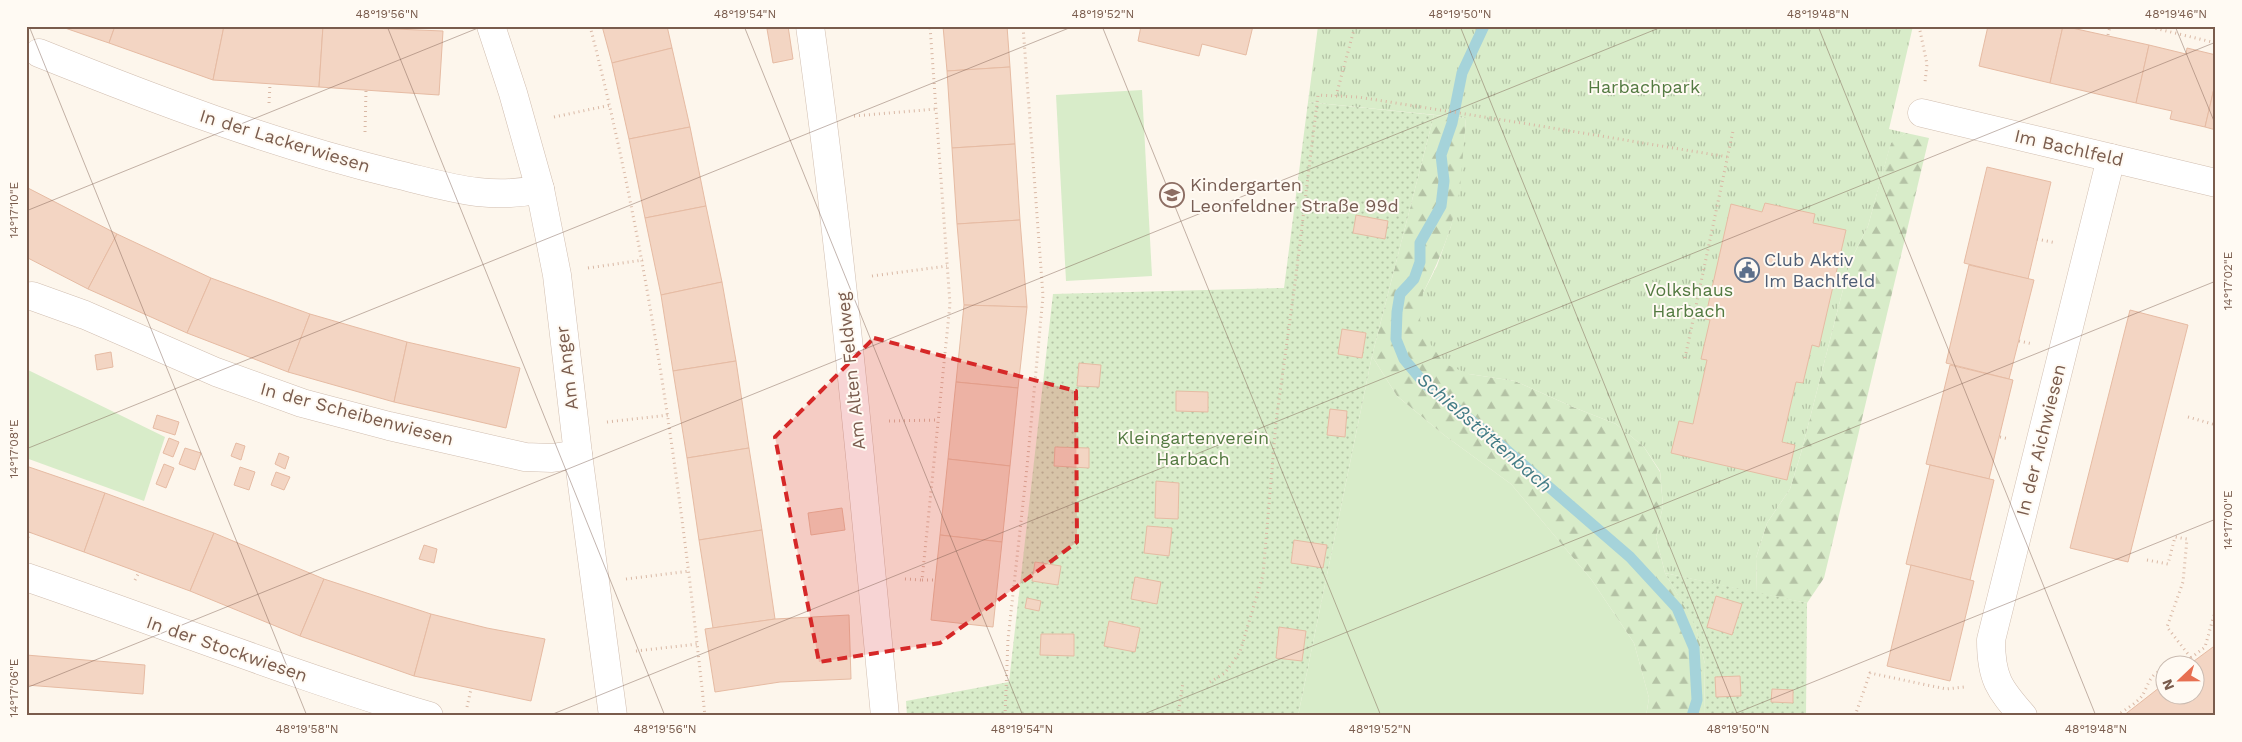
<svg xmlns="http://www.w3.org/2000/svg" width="2242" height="742" font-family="'Work Sans',sans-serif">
<defs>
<pattern id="forest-firs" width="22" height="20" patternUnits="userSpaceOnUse" patternTransform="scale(1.25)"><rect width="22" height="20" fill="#d8ecc9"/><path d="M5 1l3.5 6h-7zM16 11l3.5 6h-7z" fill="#b4c2a5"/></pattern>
<pattern id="park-tufts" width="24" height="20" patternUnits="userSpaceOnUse" patternTransform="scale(1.25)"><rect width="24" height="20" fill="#d8ecc9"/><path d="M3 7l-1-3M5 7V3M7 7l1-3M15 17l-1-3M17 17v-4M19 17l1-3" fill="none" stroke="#b4c2a5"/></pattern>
<pattern id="garden-dots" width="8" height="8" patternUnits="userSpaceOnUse" patternTransform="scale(1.25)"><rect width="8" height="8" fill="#d8ecc9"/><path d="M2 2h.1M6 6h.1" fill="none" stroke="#b4c2a5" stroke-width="1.8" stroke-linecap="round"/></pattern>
</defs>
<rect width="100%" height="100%" fill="#fdf6ec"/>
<g fill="#d8ecc9">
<polygon points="1142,90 1152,276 1066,281 1056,95"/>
<polygon points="1372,356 1397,396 1444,435 1511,484 1591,579 1634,643 1649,698 1646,716 1298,716"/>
<polygon points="26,369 165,437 144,501 26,458"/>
</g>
<g fill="url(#forest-firs)">
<path d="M1434 115 1466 118C1464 142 1464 168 1460 192 1453 227 1439 261 1423 293L1469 374 1515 381 1573 407 1616 424 1644 447 1660 472 1663 506 1656 537 1665 573 1695 624 1705 664 1704 716H1646L1649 698 1634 643 1591 579 1511 484 1444 435 1397 396 1372 356Z"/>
<polygon points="1906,133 1929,138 1824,578 1807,603 1757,593 1756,558 1767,523 1790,489 1801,453 1850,262 1868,226 1891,142"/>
</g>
<polygon fill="url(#park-tufts)" points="1318,26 1913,26 1889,129 1906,133 1891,143 1868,226 1850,262 1801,453 1790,489 1767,523 1756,558 1757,593 1665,573 1656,537 1663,506 1660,471 1644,447 1616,424 1573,407 1515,381 1469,374 1445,364 1431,345 1420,320 1423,293 1437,266 1451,226 1460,190 1466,118 1308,102"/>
<g fill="url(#garden-dots)">
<polygon points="1308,102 1434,115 1372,356 1298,716 907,716 906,701 1009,682 1053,294 1284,288"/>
<polygon points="1665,573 1807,603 1806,716 1704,716 1705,664 1695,625"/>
</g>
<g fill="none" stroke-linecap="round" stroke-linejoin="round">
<polyline stroke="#a5d3da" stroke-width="11" points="1484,26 1462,73 1452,123 1441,155 1444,181 1441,206 1420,243 1420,262 1414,279 1400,294 1397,312 1396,339 1404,359 1424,383 1482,429 1630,557 1677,608 1694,648 1697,700 1692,716"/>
</g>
<g fill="#f3d5c3" stroke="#e6bba3">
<polygon points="59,26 115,26 109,43"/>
<polygon points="115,26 224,26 213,80 109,43"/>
<polygon points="224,26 323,26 319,87 213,80"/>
<polygon points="323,26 443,31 439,95 319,87"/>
<polygon points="602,26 667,26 672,48 612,63"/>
<polygon points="788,26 793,59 773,63 767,29"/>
<polygon points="943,26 1007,26 1010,67 947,71"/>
<polygon points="1141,26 1253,26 1246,55 1202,44 1199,56 1138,41"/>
<polygon points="1988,26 2063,26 2050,83 1979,66"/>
<polygon points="2063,26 2149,45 2136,103 2050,83"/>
<polygon points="2149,45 2186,54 2187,48 2216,55 2216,80 2205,127 2170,119 2172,111 2136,103"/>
<polygon points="672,48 690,127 629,139 612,63"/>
<polygon points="1010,67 1015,144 952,148 947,71"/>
<polygon points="2216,80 2216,130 2205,127"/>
<polygon points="690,127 706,206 645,218 629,139"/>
<polygon points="1015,144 1020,220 957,224 952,148"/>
<polygon points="1987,167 2051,182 2028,279 1964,263"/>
<polygon points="26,187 117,234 88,289 26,257"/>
<polygon points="1765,203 1815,214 1813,223 1846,230 1819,347 1812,345 1803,383 1796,382 1782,442 1795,445 1787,480 1671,453 1679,421 1693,424 1707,360 1701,359 1710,320 1705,319 1731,204 1762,212"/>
<polygon points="706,206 722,282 661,295 645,218"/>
<polygon points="1356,215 1388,221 1385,239 1353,233"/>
<polygon points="1020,220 1027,307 964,305 957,224"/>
<polygon points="117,234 211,278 187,333 88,289"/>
<polygon points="1969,265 2034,280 2009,379 1946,363"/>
<polygon points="211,278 310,314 288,372 187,333"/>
<polygon points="722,282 736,361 673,371 661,295"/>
<polygon points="964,305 1027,307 1018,388 956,382"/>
<polygon points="2130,310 2188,325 2128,562 2070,548"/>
<polygon points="310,314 407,342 394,402 288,372"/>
<polygon points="1342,329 1366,333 1362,358 1338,354"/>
<polygon points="407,342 520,368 506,428 394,402"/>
<polygon points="111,352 113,367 97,370 95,355"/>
<polygon points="736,361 749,448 687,458 673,371"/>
<polygon points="1079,363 1101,365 1099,387 1077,386"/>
<polygon points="1950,365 2013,380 1989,479 1926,464"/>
<polygon points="956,382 1018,388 1010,466 948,459"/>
<polygon points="1176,391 1208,392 1208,412 1176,411"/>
<polygon points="1330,409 1347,411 1345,437 1327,435"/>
<polygon points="157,415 179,422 175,435 153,428"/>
<polygon points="169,438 179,442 173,457 163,453"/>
<polygon points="236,443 245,446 241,460 231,456"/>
<polygon points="1055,447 1089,448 1089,468 1054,466"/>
<polygon points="185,448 201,453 195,470 179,464"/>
<polygon points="749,448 762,530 699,540 687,458"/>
<polygon points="279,453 289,457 285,469 275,464"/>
<polygon points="948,459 1010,466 1002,542 940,535"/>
<polygon points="164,464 174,468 166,488 156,484"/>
<polygon points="1930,465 1994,480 1970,580 1906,564"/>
<polygon points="26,466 105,493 84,552 26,531"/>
<polygon points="240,467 255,472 249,490 234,485"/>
<polygon points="276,472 290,477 284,490 271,485"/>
<polygon points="1156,481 1179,483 1178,519 1155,518"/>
<polygon points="105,493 214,533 190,591 84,552"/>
<polygon points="842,508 845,530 811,535 808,513"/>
<polygon points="1147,526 1172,528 1169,556 1144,553"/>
<polygon points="762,530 775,619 713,628 699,540"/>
<polygon points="214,533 324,579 300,636 190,591"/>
<polygon points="940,535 1002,542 993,627 931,620"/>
<polygon points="1294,540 1327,545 1323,568 1291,563"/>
<polygon points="424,545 437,549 434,563 419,559"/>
<polygon points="1035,562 1061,566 1058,585 1032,581"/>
<polygon points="1911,565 1974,581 1950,681 1887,666"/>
<polygon points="1135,577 1161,582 1157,604 1131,599"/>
<polygon points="324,579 431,614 414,676 300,636"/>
<polygon points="1716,596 1742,604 1732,635 1707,627"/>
<polygon points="1027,598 1041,601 1039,611 1025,608"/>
<polygon points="431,614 487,628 545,639 531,701 414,676"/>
<polygon points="849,615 851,679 780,682 715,692 705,629 775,619"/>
<polygon points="1109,621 1140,628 1135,652 1104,646"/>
<polygon points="1279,627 1306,631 1302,661 1276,658"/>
<polygon points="1041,634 1074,634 1074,656 1040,655"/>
<polygon points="2213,647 2216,650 2216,716 2123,716 2164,684 2164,694 2194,694 2194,664 2190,664"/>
<polygon points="26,655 145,665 143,694 26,685"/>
<polygon points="1740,676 1741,696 1716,697 1715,677"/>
<polygon points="1772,689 1793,690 1793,703 1771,702"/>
</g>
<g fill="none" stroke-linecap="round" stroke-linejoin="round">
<defs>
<g id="minor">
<polyline points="491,26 513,93 540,189 557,275 578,454 613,716"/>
<path d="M810 26C842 255 863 486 885 716"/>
<path d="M39 53C156 100 272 144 395 174 446 186 487 201 540 189"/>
<polyline points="1922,113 2216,183"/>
<polyline points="32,296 85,315 216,372 302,403 389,426 525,457 552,458 578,454"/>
<path d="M26 577C161 623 292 675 429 716"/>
<path d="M2023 716C1999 689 1991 678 1991 640L2111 158"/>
</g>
</defs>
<use href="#minor" stroke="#d1beb0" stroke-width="29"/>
<g stroke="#d9b8a5" stroke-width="3" stroke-dasharray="1 4" stroke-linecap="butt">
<path d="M590 26C649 254 680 482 705 716"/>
<polyline points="1919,26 1927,64 1925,82"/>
<polyline points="2146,26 2216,43"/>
<polyline points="2108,35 2110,26"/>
<polyline points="1336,96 1355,26"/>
<polyline points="269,103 270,84"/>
<polyline points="854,116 936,109"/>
<polyline points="554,117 611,105"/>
<polyline points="365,132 366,90"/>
<polyline points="2037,239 2056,243"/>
<polyline points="588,268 643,260"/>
<polyline points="872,276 947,266"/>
<polyline points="2019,341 2033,344"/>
<polyline points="1685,358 1733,131"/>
<polyline points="2188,417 2216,425"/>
<polyline points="889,421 938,420"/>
<polyline points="607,422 669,415"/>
<polyline points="2000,437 2009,439"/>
<polyline points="26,542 30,532"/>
<polyline points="2147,560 2168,564 2175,537 2187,539 2183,582 2167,627 2191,658"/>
<polyline points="626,579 690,571"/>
<polyline points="905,579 922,580 950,304 930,26"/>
<polyline points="135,580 139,572"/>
<polyline points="922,580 936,580"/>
<polyline points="636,651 698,644"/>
<polyline points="2183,664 2205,647 2216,608"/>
<polyline points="1210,682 1225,673 1240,652 1263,575 1276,422 1295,283 1318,95 1358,97 1522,123 1728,157"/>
<polyline points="467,707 471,689"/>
<polyline points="801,716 809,716"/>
<polyline points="1005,716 1008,639 1027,467 1043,296 1023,26"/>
<polyline points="1178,716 1183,682"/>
<polyline points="1855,716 1870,673 1946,689 1964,687"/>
<path d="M2117 716C2124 710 2137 703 2142 696 2148 687 2150 671 2164 671"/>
</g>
<use href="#minor" stroke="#fff" stroke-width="28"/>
</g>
<path fill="#d62828" fill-opacity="0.2" stroke="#d62828" stroke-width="4" stroke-dasharray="10 6" stroke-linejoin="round" d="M874 338 1076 391 1077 542 940 643 819 662 775 437Z"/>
<path fill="none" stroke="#7a5c4d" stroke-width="1" stroke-opacity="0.45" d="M29 26 307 716M387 26 665 716M744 26 1023 716M1102 26 1381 716M1460 26 1738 716M1818 26 2096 716M2175 26 2216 126M26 211 483 26M26 449 1074 26M26 688 1664 26M548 716 2216 42M1139 716 2216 281M1729 716 2216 519"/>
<defs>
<symbol id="school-ring" viewBox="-11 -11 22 22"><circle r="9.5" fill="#fffaf3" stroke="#8d6e63" stroke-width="1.5"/><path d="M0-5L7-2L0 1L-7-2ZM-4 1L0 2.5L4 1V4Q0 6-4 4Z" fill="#8d6e63"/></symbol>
<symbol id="civic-ring" viewBox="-11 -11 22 22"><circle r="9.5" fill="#fffaf3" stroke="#5c6f8a" stroke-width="1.5"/><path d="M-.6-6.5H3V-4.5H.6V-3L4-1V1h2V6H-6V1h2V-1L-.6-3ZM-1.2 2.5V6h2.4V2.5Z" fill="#5c6f8a"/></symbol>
</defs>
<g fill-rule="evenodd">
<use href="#school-ring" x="1158" y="181" width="28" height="28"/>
<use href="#civic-ring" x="1733" y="256" width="28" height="28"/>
</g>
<g text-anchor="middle" stroke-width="4" stroke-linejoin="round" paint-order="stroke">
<g font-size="18" fill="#537a41" stroke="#fffaf3">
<text x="1644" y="93">Harbachpark</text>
<text x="1689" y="296">Volkshaus<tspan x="1689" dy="21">Harbach</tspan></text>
<text x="1193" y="444">Kleingartenverein<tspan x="1193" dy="21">Harbach</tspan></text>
</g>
<g font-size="18" fill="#7a5c4d" stroke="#fffaf3">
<text transform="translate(285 141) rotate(17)" y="6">In der Lackerwiesen</text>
<text transform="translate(2069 148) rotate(13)" y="6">Im Bachlfeld</text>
<text transform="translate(567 368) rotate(-97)" y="6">Am Anger</text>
<text transform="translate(851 371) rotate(-96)" y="6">Am Alten Feldweg</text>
<text transform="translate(357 414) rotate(15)" y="6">In der Scheibenwiesen</text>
<text transform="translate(2041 440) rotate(-76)" y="6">In der Aichwiesen</text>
<text transform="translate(227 649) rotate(19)" y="6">In der Stockwiesen</text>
</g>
<g font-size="18" fill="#785e54" stroke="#fffaf3" text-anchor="start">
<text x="1190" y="191">Kindergarten<tspan x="1190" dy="21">Leonfeldner Straße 99d</tspan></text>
</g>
<g font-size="18" fill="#4e5e75" stroke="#fffaf3" text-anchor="start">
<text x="1764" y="266">Club Aktiv<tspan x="1764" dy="21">Im Bachlfeld</tspan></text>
</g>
<g font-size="19" font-style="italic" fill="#437c86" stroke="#fffaf3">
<text transform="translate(1485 432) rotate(41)" y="7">Schießstättenbach</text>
</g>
</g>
<rect width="2242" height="742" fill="none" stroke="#fffaf3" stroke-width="55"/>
<g transform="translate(2180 680) rotate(248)"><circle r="24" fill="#fffaf3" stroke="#cabbb1"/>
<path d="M0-4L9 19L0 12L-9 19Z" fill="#e76f51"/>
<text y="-8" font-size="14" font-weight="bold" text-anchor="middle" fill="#7a5c4d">N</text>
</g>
<rect x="28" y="28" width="2186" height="686" fill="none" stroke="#7a5c4d" stroke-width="2"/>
<g font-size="12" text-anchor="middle" fill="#7a5c4d">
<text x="387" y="18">48°19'56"N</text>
<text x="745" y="18">48°19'54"N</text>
<text x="1103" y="18">48°19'52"N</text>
<text x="1460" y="18">48°19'50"N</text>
<text x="1818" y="18">48°19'48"N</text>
<text x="2176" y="18">48°19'46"N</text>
<text transform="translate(14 210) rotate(-90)" y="4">14°17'10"E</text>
<text transform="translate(2228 281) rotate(-90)" y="4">14°17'02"E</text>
<text transform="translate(14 449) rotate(-90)" y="4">14°17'08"E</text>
<text transform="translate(2228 520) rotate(-90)" y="4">14°17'00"E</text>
<text transform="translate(14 688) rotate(-90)" y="4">14°17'06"E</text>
<text x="307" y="733">48°19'58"N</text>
<text x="665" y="733">48°19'56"N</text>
<text x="1022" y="733">48°19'54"N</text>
<text x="1380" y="733">48°19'52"N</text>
<text x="1738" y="733">48°19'50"N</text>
<text x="2096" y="733">48°19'48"N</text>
</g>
</svg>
